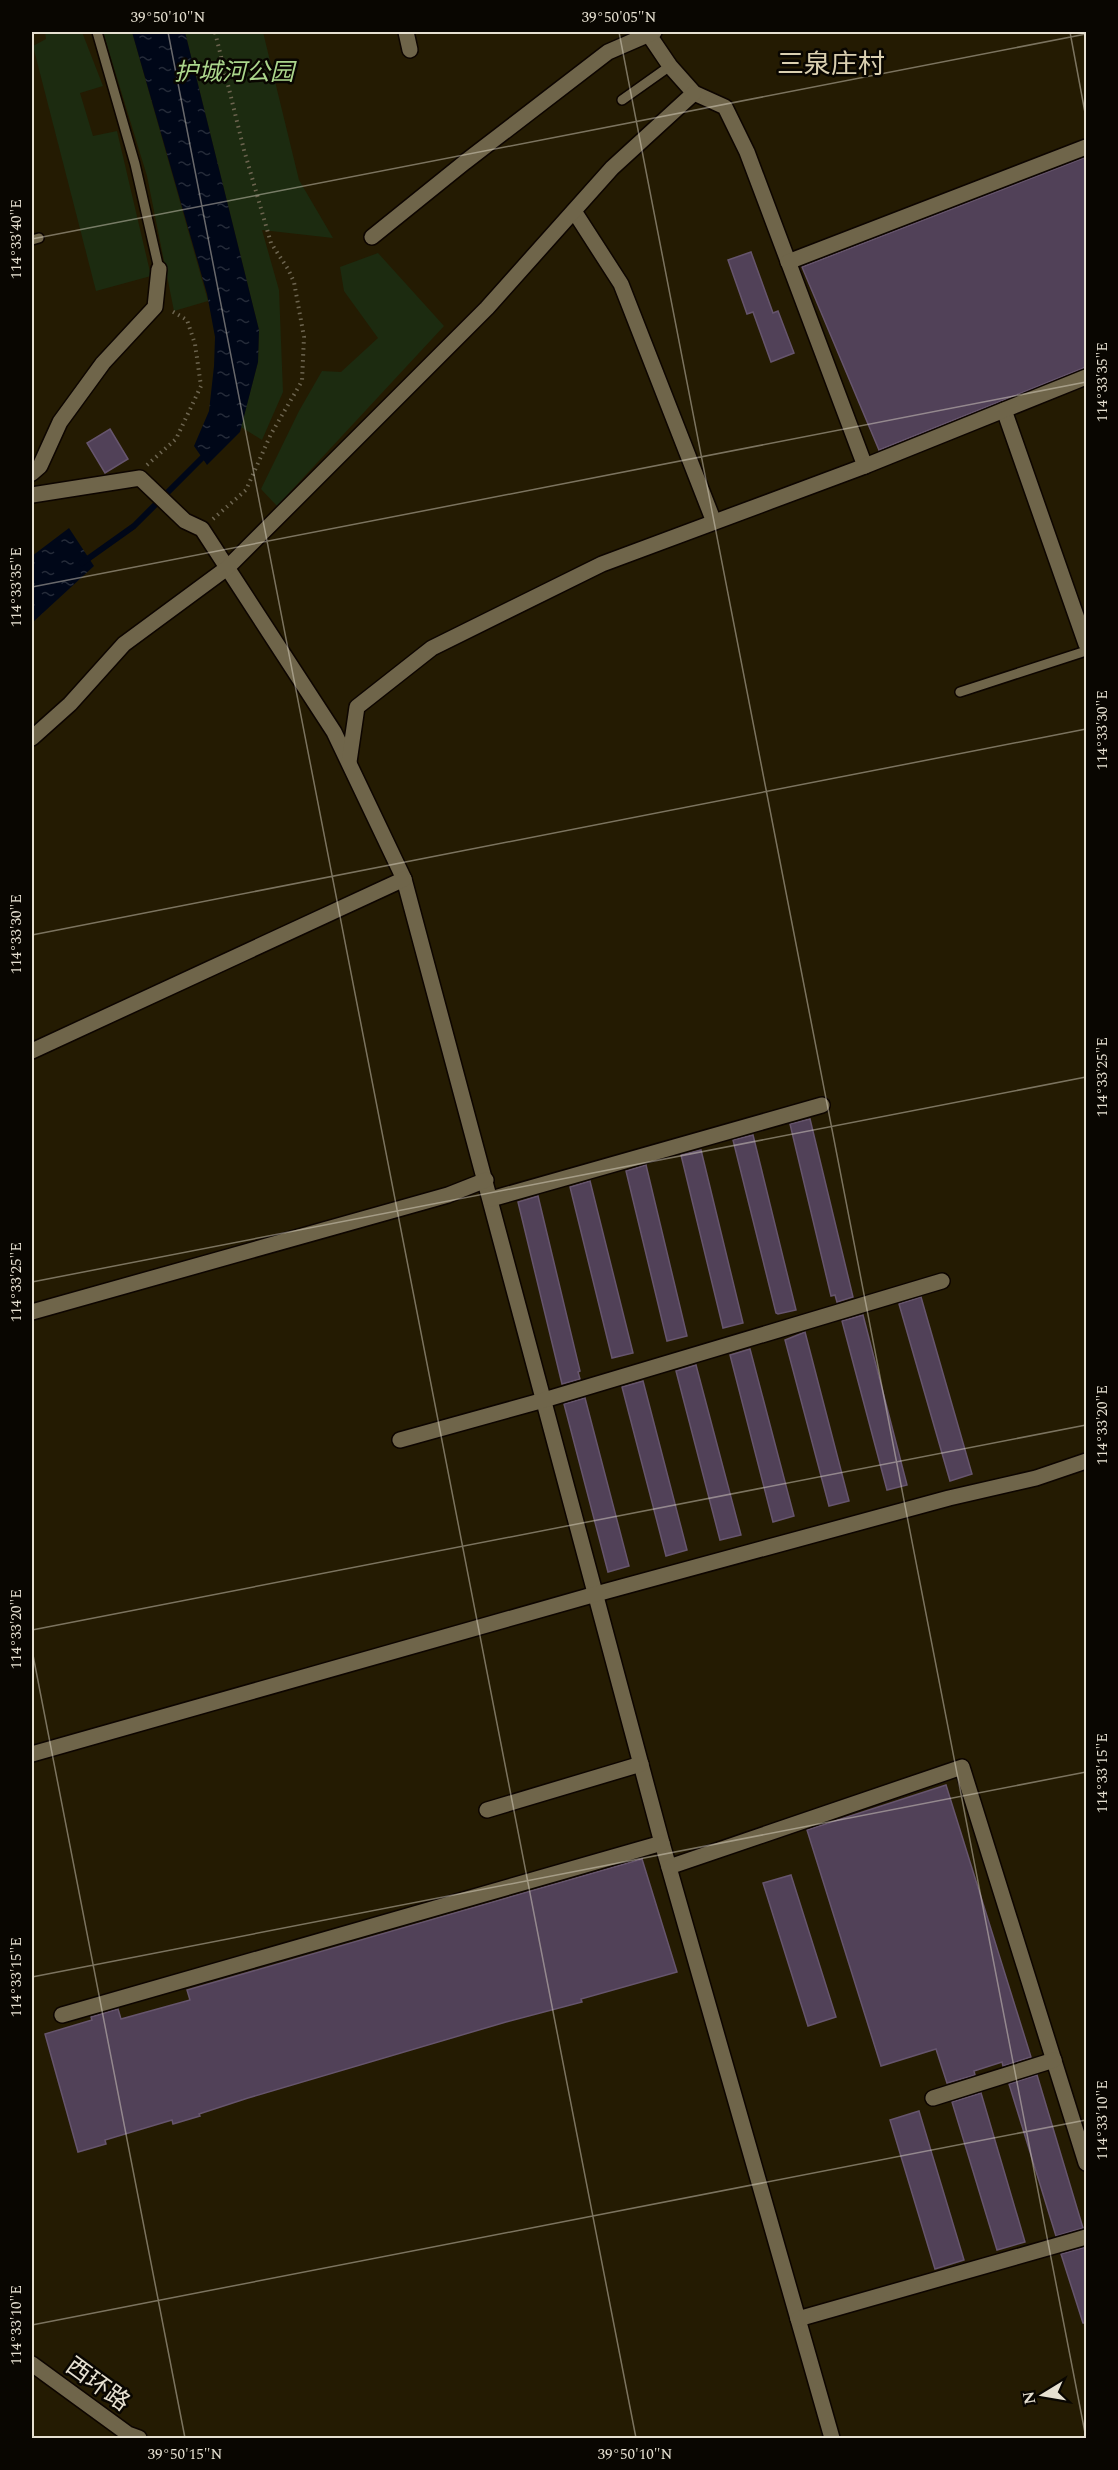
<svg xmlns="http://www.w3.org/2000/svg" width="1118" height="2470" font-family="Spectral,'Noto Sans SC',serif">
<defs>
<pattern id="water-ripples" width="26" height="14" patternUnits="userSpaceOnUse" patternTransform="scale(1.5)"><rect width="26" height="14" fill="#000718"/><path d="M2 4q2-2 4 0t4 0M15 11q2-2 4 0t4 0" fill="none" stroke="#252b39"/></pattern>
</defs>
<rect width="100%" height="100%" fill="#241b02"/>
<g fill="#1c2b10">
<polygon points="45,32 82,32 103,86 80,93 93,136 117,131 151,276 96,291 33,46 46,39"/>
<polygon points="103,32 132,32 208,301 174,311 147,176"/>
<polygon points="185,32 263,32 299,180 333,238 262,230 279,290 283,392 262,440 241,427 258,362 259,330"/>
<polygon points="378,253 444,326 277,506 261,489 299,411 322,371 341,372 378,338 344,291 340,267"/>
</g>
<g fill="url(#water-ripples)">
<polygon points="132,32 185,32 259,330 258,362 240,432 207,465 194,446 209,411 214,366 215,337 207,294"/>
<polygon points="69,528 94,566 32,623 32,556"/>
</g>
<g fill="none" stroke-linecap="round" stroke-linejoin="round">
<polyline stroke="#000718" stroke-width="6" points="82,563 134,526 207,453"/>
</g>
<g fill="#514158" stroke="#66556d" stroke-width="1.5">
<polygon points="1086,157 1086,367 879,450 802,267"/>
<polygon points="751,252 773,313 778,311 794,353 771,362 753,312 747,314 728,260"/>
<polygon points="110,429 128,459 105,473 87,443"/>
<polygon points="810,1119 853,1297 837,1302 835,1295 831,1296 790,1124"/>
<polygon points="753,1135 796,1310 778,1314 776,1313 733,1140"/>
<polygon points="701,1150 743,1323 723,1328 681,1155"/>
<polygon points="646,1165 687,1336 667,1341 626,1171"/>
<polygon points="590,1181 633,1353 612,1358 570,1187"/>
<polygon points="538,1196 580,1371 578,1372 580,1379 562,1384 518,1202"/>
<polygon points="921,1297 972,1474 950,1481 899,1304"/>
<polygon points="863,1315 907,1485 887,1490 842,1321"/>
<polygon points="805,1332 849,1501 829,1506 785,1340"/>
<polygon points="750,1349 794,1516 773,1522 730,1355"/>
<polygon points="696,1365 741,1535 720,1540 676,1371"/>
<polygon points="643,1381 687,1550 666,1556 622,1387"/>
<polygon points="585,1398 629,1566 608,1572 564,1404"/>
<polygon points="946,1785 1031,2057 1003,2066 1002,2062 974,2071 975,2075 947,2083 936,2049 881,2066 807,1830"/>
<polygon points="642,1859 677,1972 581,1999 582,2002 506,2022 248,2098 199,2114 200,2116 173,2124 172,2120 105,2140 106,2144 78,2152 45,2034 92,2020 91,2017 118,2009 121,2019 190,2000 187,1990"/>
<polygon points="791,1875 836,2017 808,2026 763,1883"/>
<polygon points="1037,2075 1083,2228 1056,2236 1009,2084"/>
<polygon points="981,2093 1025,2242 997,2250 952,2102"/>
<polygon points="919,2111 964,2260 935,2269 890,2120"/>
<polygon points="1086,2247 1086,2323 1083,2323 1061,2254"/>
</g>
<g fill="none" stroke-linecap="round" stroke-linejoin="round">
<defs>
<g id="lane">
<polyline points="97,32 135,164 159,269"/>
<polyline points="622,100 670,66"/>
<polyline points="32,240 39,238"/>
<polyline points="960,692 1086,651"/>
</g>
<g id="street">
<polyline points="406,32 410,50"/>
<polyline points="647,32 670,66 694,93 725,107 747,152 865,466"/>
<polyline points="574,211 621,284 714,522"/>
<polyline points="372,237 465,162 608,52 654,32"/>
<polyline points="788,262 1086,147"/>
<polyline points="1004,410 1086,644"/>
<polyline points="32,473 40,466 60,422 103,363 155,307 159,269"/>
<polyline points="32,495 140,478 185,521 202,529 334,732 404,879 662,1843 832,2438"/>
<polyline points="32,738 70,704 124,644 227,568 487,308 612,168 694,93"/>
<polyline points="349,762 357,707 432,648 602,564 865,466 1086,377"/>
<polyline points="32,1051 404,879"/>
<polyline points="491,1199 822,1105"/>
<polyline points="32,1312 448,1195 486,1180"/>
<polyline points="400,1440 544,1400 942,1281"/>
<polyline points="32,1754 596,1594 949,1498 1036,1478 1086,1461"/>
<polyline points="487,1810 641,1764"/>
<polyline points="669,1867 962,1767 1086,2163"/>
<polyline points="62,2015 662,1843"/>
<polyline points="933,2098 1054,2060"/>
<polyline points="798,2319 1086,2237"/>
</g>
<polyline id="secondary" points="32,2364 128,2434 139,2438"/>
</defs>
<use href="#lane" stroke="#0d0500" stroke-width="12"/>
<use href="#street" stroke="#0d0500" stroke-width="18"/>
<use href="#secondary" stroke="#0d0500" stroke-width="18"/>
<g stroke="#6d6550" stroke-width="4" stroke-dasharray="1.5 4.5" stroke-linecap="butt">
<polyline points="147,465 176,439 201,386 195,344 187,320 170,310"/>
<polyline points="213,519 246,490 271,434 302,381 304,337 294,282 288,269 271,243 244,150 215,32"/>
</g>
<use href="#lane" stroke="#6f654a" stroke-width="9"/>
<use href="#street" stroke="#6f654a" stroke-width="15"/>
<use href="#secondary" stroke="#6f654a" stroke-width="15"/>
</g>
<path fill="none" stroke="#e6e0d1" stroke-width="1.5" stroke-opacity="0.45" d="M168 32 636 2438M619 32 1086 2438M1070 32 1086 118M32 239 1086 34M32 587 1086 382M32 935 1086 729M32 1282 1086 1077M32 1630 1086 1425M32 1650 185 2438M32 1977 1086 1772M32 2325 1086 2120"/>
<g text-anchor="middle" stroke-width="5" stroke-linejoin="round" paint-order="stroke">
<g font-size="24" font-style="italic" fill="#abd68c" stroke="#090601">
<text x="234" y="80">护城河公园</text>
</g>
<g font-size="24" fill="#e6e0d1" stroke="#090601">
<text transform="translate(98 2384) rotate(36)" y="8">西环路</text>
</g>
<g font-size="27" fill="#dacfb0" stroke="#090601">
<text x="831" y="73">三泉庄村</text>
</g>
</g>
<rect width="1118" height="2470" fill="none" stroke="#090601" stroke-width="66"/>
<g transform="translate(1043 2395) rotate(259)" stroke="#090601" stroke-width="4.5" paint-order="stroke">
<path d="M0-4.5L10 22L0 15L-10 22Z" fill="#e6e0d1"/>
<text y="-9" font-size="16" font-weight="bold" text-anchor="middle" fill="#e6e0d1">N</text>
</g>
<rect x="33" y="33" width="1052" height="2404" fill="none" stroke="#e6e0d1" stroke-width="2"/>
<g font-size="15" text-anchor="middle" fill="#e6e0d1">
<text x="168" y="22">39°50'10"N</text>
<text x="619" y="22">39°50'05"N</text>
<text transform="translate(16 239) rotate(-90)" y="5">114°33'40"E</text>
<text transform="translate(1102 382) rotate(-90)" y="5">114°33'35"E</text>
<text transform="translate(16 587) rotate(-90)" y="5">114°33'35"E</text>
<text transform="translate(1102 730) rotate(-90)" y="5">114°33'30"E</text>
<text transform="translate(16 934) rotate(-90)" y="5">114°33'30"E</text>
<text transform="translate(1102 1077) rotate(-90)" y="5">114°33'25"E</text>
<text transform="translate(16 1282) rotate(-90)" y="5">114°33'25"E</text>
<text transform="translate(1102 1425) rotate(-90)" y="5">114°33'20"E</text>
<text transform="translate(16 1629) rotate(-90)" y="5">114°33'20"E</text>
<text transform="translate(1102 1773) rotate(-90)" y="5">114°33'15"E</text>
<text transform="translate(16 1977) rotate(-90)" y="5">114°33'15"E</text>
<text transform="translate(1102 2120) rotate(-90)" y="5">114°33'10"E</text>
<text transform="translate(16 2325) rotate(-90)" y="5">114°33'10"E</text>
<text x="185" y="2459">39°50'15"N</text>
<text x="635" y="2459">39°50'10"N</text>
</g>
</svg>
